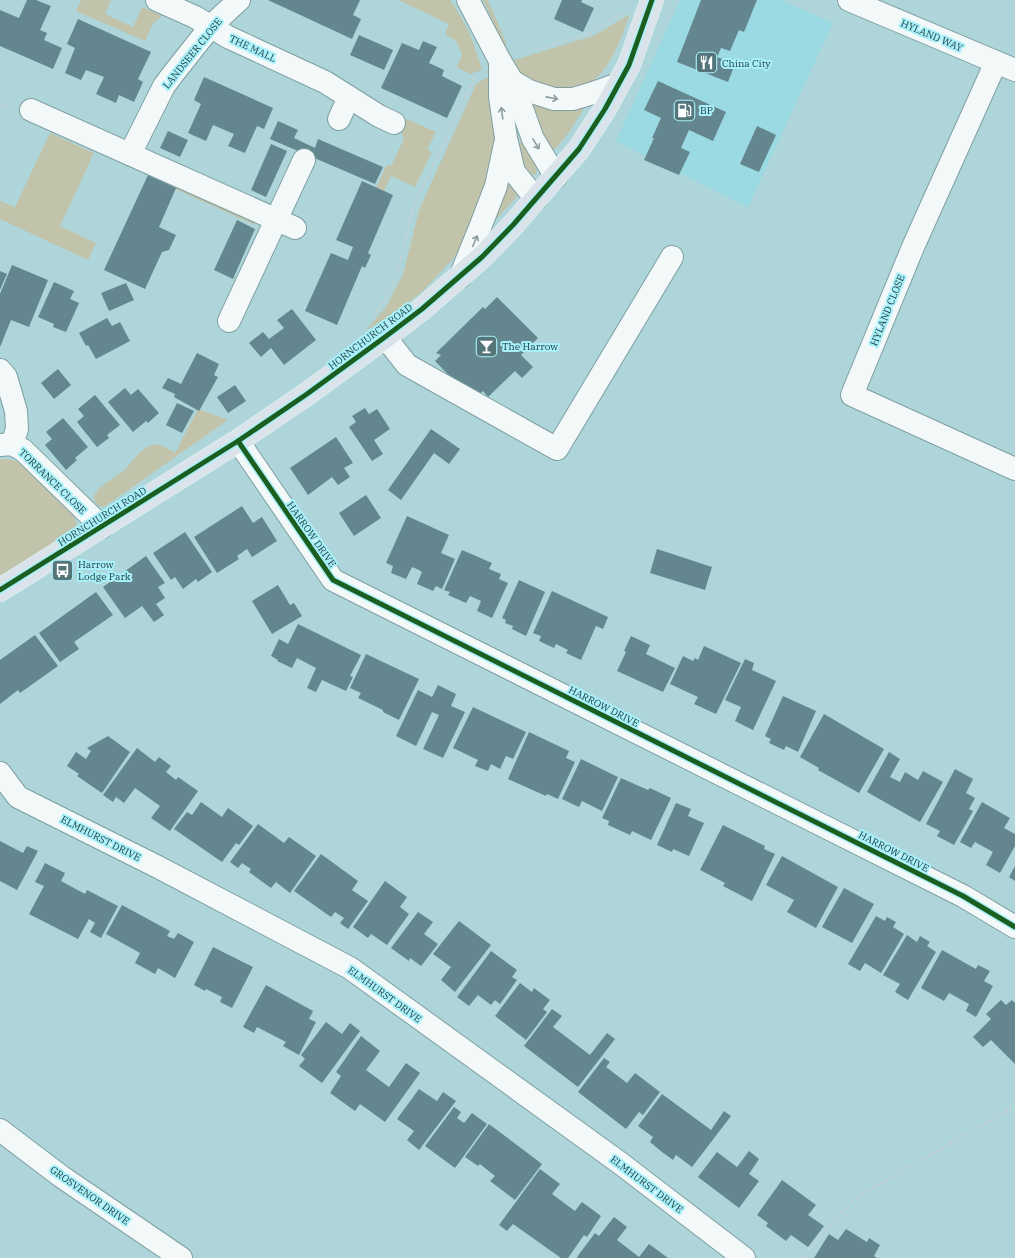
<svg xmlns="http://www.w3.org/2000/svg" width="1015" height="1258" font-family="'IBM Plex Serif',serif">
<rect width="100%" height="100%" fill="#aed5da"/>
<polygon fill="#9bdae2" points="680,0 781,0 833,23 748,207 616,141"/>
<g fill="#c1c4aa">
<polygon points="81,0 111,0 105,14 133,27 142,7 161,15 161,17 153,24 145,41 76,11"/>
<path d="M398 0H450C466 22 475 44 482 70L470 74 457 67 462 55C459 44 455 39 445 34L449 24Z"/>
<polygon points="483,0 487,0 491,7 507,45 504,46 487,8"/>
<path d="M630 14C617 48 605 90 562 92 557 92 551 90 547 89 529 84 521 77 514 60L593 36Z"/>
<polygon points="488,77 495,115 495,141 492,172 472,230 453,259 423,291 399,310 365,331 386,307 403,274 419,210 476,84"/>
<path d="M529 101C551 112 561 109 584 106V108L570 131 556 148 553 150 545 140Z"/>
<polygon points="407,119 436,132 427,150 432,152 415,187 391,176 384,191 376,187 387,165 391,166 404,139 401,132"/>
<polygon points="50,133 94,153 60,226 96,243 88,260 0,219 0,201 15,207"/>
<path d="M522 138 525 139 537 171 536 175 531 174C523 164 515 151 522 138Z"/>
<polygon points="167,178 254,220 255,225 159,182"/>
<polygon points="506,181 516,192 517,197 494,221"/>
<path d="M198 409 228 420 104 507 97 505C95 502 93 498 95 494 99 486 115 477 122 472 132 464 139 449 152 445 160 443 168 449 175 453Z"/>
<polygon points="3,459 14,460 22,465 73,515 77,523 75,529 0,577 0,460"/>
</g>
<g fill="#64878f">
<polygon points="27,0 36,0 51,6 40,30 47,33 44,40 62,48 53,69 0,46 0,10 19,18"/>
<polygon points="268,0 360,0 353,15 361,19 352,39"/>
<polygon points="562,0 582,0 581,2 594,8 583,32 554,19"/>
<polygon points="701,0 757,0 744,32 739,30 730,51 721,48 717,57 735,64 728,82 677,62"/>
<polygon points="78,19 151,52 138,79 143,82 134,102 119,95 116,103 96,94 104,77 86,70 81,80 65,73 75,48 67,44"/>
<polygon points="359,35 393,50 384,70 350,55"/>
<polygon points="423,41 437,47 429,63 444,70 442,76 462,86 447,118 381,88 402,43 419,50"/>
<polygon points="204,77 273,108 264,129 257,126 245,153 228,146 234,134 213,125 206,141 188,133 201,104 194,100"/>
<polygon points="658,81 726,112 713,141 689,130 681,148 690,152 679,175 644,160 654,138 652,138 661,118 644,110"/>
<polygon points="278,121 298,130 294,138 315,148 318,139 383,167 375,184 270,139"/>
<polygon points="757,126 776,135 759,172 740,164"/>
<polygon points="168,131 188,140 180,157 160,148"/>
<polygon points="271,144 287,151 266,197 251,190"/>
<polygon points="148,175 176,188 159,227 176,235 169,250 162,252 145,289 104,270"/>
<polygon points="362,181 393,195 368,253 371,255 365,268 362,266 337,325 305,311 331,253 348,260 353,247 336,240"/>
<polygon points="237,220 255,229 233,279 214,270"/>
<polygon points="12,265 48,280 29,327 11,320 0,347 0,294"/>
<polygon points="0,271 7,274 0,290"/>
<polygon points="54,282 74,291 70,299 79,303 66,332 53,327 54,324 38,317"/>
<polygon points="126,283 134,300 109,311 101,293"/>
<polygon points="497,297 538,338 521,355 533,367 522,378 515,371 488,397 483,391 473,400 435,361 441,355 436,353 483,307 485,309"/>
<polygon points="292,309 316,340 284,365 271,348 261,357 249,343 263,332 269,339 284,328 277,320"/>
<polygon points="107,318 112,326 120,322 130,341 96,359 88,345 86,346 79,333"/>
<polygon points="197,353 219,364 214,375 218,377 199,411 174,397 175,394 162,388 168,378 181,384"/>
<polygon points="58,369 71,385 54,399 41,383"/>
<polygon points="235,385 246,401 228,413 217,397"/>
<polygon points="125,388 131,395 138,389 159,413 148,423 146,421 133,432 108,402"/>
<polygon points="95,395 120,425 107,435 109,438 97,447 77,422 84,416 78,409"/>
<polygon points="177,403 194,411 182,433 166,425"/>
<polygon points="365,408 369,414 377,409 390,429 374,440 383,454 372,461 349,427 356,422 352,416"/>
<polygon points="63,418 88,447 75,458 77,460 66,470 45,445 52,439 46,432"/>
<polygon points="431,429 460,449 449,464 434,453 401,500 388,490"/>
<polygon points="336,437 353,463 344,468 350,477 338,485 332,477 308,495 290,468"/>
<polygon points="366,495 381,518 354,536 339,513"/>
<polygon points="242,506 253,523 262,517 277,541 252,557 247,549 237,556 239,559 217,573 194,537"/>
<polygon points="407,516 449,535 441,553 455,559 442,589 436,586 433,591 417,584 422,572 419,570 412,567 406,579 391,573 393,566 386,563"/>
<polygon points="185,532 212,572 198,582 196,579 183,589 175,577 171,580 153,553"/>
<polygon points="657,549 712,567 705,590 650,573"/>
<polygon points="462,550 492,563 489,569 501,574 499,579 508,583 492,618 477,611 481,601 470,596 466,603 448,595 450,592 444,590"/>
<polygon points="146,556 165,583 158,587 165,598 156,604 164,615 154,622 142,606 125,618 103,587"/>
<polygon points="519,580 545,592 526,636 512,629 513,626 505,623 506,620 502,618"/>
<polygon points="278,585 290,605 294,603 302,616 272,634 252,601"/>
<polygon points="552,591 608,617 603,629 596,626 581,660 566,653 568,650 556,644 554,648 539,641 541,636 533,633"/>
<polygon points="96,592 113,615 74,642 79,649 60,662 39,633"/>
<polygon points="298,624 361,655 350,676 353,677 346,691 322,680 316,692 307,688 316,668 297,658 292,668 277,661 278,660 271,656 279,639 288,644"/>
<polygon points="35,635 58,666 20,693 18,690 0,704 0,660"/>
<polygon points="631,636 650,645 646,654 675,668 663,692 617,671 626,652 624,651"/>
<polygon points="704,646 741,663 716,714 694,704 698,697 670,684 683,656 693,661 695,658 698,660"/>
<polygon points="366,654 419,679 399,720 383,712 383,710 358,698 361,693 350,688"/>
<polygon points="745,659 754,663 752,670 776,681 753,730 735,721 741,707 725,700"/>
<polygon points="438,685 456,694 451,706 465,712 443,758 423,749 439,715 432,712 416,746 396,736 418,690 432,697"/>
<polygon points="783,696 816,711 798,752 786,746 784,750 769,743 771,739 765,736"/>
<polygon points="473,707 526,732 513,759 506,756 500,769 491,764 488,771 475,766 478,760 453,748"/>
<polygon points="824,714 884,749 859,793 818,770 819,768 800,757"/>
<polygon points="529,732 569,751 566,758 575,762 558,799 547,794 546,796 508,779"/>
<polygon points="108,736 130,752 102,793 77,776 79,774 67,766 76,752 86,759 91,751 87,748"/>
<polygon points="137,748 155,762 159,757 171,766 166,772 176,780 178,777 198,791 170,831 151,818 160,806 135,788 124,803 116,797 113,802 103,795"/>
<polygon points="889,752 900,759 890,777 900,782 905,772 918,780 923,771 943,782 920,822 867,792"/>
<polygon points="581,759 618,777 602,811 582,801 579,807 562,799"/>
<polygon points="955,769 973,779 966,793 975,798 969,809 973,811 954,845 937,836 940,831 926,824"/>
<polygon points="621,778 648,790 650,788 671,798 651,840 632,831 630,835 608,825 609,821 602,818"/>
<polygon points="201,802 222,817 228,808 253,826 239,845 236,843 222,862 174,829 187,812 192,815"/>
<polygon points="982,802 1010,818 1004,828 1015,834 1015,846 1000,873 986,865 993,852 975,842 971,848 960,842"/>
<polygon points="676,803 691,809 688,816 704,823 689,856 673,849 672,852 657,845"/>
<polygon points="258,824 284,843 289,837 316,856 290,893 276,882 271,888 249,872 251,869 242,863 238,868 230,862"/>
<polygon points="723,825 765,846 764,849 775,854 752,901 723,886 725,883 700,870"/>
<polygon points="0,841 23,853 27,846 38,851 17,890 0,881"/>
<polygon points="321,854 358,881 352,890 368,901 348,929 340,923 344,918 335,912 331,917 294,891"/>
<polygon points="782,856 838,887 816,928 787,912 794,900 766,885"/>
<polygon points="45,863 65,873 61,881 85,894 87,890 118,906 101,938 90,932 95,923 89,919 78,939 29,914 44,886 35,882"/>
<polygon points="1015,866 1015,881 1009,877"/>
<polygon points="385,881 407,897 400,907 409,914 387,945 371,934 368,938 353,927"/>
<polygon points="844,888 874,904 852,943 822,927"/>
<polygon points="122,905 170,931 167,936 174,939 178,933 194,942 175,978 158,968 155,974 135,963 140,953 106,934"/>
<polygon points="418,912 433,922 424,934 438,944 421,966 410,958 409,961 391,948"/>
<polygon points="876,916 885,921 887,917 896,922 893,927 904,934 881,973 865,963 860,971 848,964"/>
<polygon points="459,921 491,945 455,992 441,980 451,967 433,954"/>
<polygon points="907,935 917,942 920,936 930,942 927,946 936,952 908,1000 895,992 900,984 883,975"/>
<polygon points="213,947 253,967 232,1008 220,1002 222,997 206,989 205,991 194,985"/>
<polygon points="942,950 976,969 978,965 990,971 984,981 993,986 976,1017 966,1011 969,1004 949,993 944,1001 921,988"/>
<polygon points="491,951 517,970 512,977 517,980 500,1004 495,1000 491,1005 478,995 469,1006 457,997"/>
<polygon points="520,983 532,992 534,988 550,1000 543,1009 547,1012 526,1040 495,1016"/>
<polygon points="266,985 313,1011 309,1019 316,1022 299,1055 283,1046 286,1042 257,1027 254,1033 243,1027"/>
<polygon points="1001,1000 1006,1005 1012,1000 1015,1003 1015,1064 991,1040 983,1047 973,1037 991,1019 986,1014"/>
<polygon points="552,1009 562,1016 553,1027 590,1055 607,1033 615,1039 578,1087 524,1046"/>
<polygon points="326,1022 342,1034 350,1023 360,1031 322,1083 299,1066 305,1059 301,1055"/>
<polygon points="361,1036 380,1051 366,1070 389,1087 406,1063 420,1073 385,1122 360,1104 355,1111 330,1093 341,1076 336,1072"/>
<polygon points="604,1058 610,1062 606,1067 627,1083 635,1073 660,1092 643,1115 639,1112 626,1129 578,1092"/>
<polygon points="419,1089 437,1101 443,1092 456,1101 419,1150 407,1140 414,1131 397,1119"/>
<polygon points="662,1094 711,1130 724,1111 731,1116 692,1167 676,1155 673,1160 662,1152 650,1142 653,1137 638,1126"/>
<polygon points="454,1107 461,1112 457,1118 464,1123 472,1113 487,1124 455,1168 425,1146"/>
<polygon points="489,1124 542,1164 515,1200 490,1181 495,1176 480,1164 478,1166 465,1157"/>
<polygon points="749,1151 759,1159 749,1174 759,1181 739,1208 698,1177 717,1152 737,1167"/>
<polygon points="540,1169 560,1184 552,1194 575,1211 582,1202 601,1216 587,1237 584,1235 568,1258 561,1258 513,1224 507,1231 499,1225"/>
<polygon points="782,1180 816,1205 808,1215 824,1226 808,1247 791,1235 786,1241 766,1226 768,1223 757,1215"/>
<polygon points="614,1217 627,1227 617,1240 639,1257 649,1244 668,1258 578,1258 577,1257 595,1233 599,1236"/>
<polygon points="846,1229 867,1242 869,1238 880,1245 874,1256 877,1258 814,1258 829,1234 838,1240"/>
</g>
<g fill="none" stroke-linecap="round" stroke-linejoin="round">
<defs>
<g id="minor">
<polyline points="157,0 195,17 228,37 325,82 379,116 394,123"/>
<polyline points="468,0 500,61 512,81 529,91 554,99 573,99 593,93 618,84"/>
<polyline points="849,0 1015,70"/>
<polyline points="500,61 500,97 506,138 514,172 536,199"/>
<polyline points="996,62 913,247 852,395 1015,469"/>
<polyline points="512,81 533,139 556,177"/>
<polyline points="31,110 295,228"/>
<polyline points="339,119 349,97"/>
<polyline points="130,154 164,86 173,74 211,26 239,0"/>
<polyline points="460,277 481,225 496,186 505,144"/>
<polyline points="229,321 304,160"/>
<polyline points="385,337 407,365 557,449 672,257"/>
<polyline points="0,370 6,377 16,411 17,429 12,444"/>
<polyline points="238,441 333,580 963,896 1015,927"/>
<polyline points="0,445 12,444 23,450 102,527"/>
<polyline points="0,773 18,797 158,867 350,968 620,1163 744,1258"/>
<polyline points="0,1130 62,1177 181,1258"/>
</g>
<polyline id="major" points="0,590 238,441 307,394 385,337 422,309 482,257 513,225 579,149 605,109 629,65 652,0"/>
</defs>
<use href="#minor" stroke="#7f9fa2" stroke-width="24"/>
<use href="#major" stroke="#dbecee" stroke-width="24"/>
<g stroke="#c7d2d4" stroke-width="2.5" stroke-dasharray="2 3" stroke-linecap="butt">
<polyline points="523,54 590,33 622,13"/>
<polyline points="0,105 9,109"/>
<polyline points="373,316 387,298 403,254 412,209 475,78 477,76"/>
<polyline points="801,1258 847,1206 861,1195 1015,1106"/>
</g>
<use href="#minor" stroke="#f3f9f9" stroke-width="22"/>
<use href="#major" stroke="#dae3e9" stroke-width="22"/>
<defs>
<g id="cycleway">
<polyline points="238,441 333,580 963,896 1015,927"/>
<polyline points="0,590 238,441 307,394 385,337 422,309 482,257 513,225 579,149 605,109 629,65 652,0"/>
</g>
</defs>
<use href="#cycleway" stroke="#a9f1fa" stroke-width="8"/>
<use href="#cycleway" stroke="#1b5e20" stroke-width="5"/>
</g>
<defs><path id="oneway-shaft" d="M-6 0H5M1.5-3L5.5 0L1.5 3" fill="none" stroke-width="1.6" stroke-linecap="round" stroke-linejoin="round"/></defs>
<g stroke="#8b9d9f">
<use href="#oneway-shaft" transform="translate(552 98) rotate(11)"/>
<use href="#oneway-shaft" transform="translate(502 113) rotate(-98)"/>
<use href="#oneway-shaft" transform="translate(536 144) rotate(59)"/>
<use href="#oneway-shaft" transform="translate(475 241) rotate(-67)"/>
</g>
<defs>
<symbol id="restaurant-square" viewBox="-11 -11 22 22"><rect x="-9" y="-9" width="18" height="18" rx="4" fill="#547579" stroke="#a9f1fa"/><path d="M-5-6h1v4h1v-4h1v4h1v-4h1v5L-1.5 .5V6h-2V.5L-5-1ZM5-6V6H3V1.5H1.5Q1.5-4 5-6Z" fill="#fff"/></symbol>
<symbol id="fuel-square" viewBox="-11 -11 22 22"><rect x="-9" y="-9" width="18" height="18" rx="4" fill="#547579" stroke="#a9f1fa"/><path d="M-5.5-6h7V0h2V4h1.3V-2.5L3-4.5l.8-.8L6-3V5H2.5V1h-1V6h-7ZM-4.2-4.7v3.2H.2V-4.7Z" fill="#fff"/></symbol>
<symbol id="bar-square" viewBox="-11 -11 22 22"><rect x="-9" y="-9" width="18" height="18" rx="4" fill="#547579" stroke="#a9f1fa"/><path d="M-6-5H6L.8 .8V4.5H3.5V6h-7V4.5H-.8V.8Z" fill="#fff"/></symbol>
<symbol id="bus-square" viewBox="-11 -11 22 22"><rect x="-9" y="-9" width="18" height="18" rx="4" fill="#547579" stroke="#a9f1fa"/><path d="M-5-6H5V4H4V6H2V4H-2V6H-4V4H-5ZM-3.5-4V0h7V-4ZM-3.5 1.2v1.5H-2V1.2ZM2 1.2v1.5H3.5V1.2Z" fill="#fff"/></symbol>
</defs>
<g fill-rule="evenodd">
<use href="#restaurant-square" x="694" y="50" width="25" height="25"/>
<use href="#fuel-square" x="672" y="98" width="25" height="25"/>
<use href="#bar-square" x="474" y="334" width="25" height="25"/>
<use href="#bus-square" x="50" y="558" width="25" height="25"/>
</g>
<g text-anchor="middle" stroke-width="4" stroke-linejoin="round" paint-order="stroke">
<g font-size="10" fill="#234145" stroke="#a9f1fa">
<text transform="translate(932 35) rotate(23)" y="4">HYLAND WAY</text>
<text transform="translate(253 48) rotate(25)" y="4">THE MALL</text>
<text transform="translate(192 53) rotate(-51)" y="4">LANDSEER CLOSE</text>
<text transform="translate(887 310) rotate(-68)" y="4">HYLAND CLOSE</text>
<text transform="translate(370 336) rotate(-37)" y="4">HORNCHURCH ROAD</text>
<text transform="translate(53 481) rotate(44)" y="4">TORRANCE CLOSE</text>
<text transform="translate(102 516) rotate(-32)" y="4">HORNCHURCH ROAD</text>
<text transform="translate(312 534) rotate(55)" y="4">HARROW DRIVE</text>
<text transform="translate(604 706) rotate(27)" y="4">HARROW DRIVE</text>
<text transform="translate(101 838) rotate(27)" y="4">ELMHURST DRIVE</text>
<text transform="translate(894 851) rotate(27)" y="4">HARROW DRIVE</text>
<text transform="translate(385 994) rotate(36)" y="4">ELMHURST DRIVE</text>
<text transform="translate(647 1184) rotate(37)" y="4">ELMHURST DRIVE</text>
<text transform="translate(90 1195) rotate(35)" y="4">GROSVENOR DRIVE</text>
</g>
<g font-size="10" fill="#234145" stroke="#a9f1fa" text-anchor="start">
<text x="722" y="67">China City</text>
<text x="700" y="114">BP</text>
<text x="502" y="350">The Harrow</text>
<text x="78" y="568">Harrow<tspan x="78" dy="12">Lodge Park</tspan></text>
</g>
</g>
</svg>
